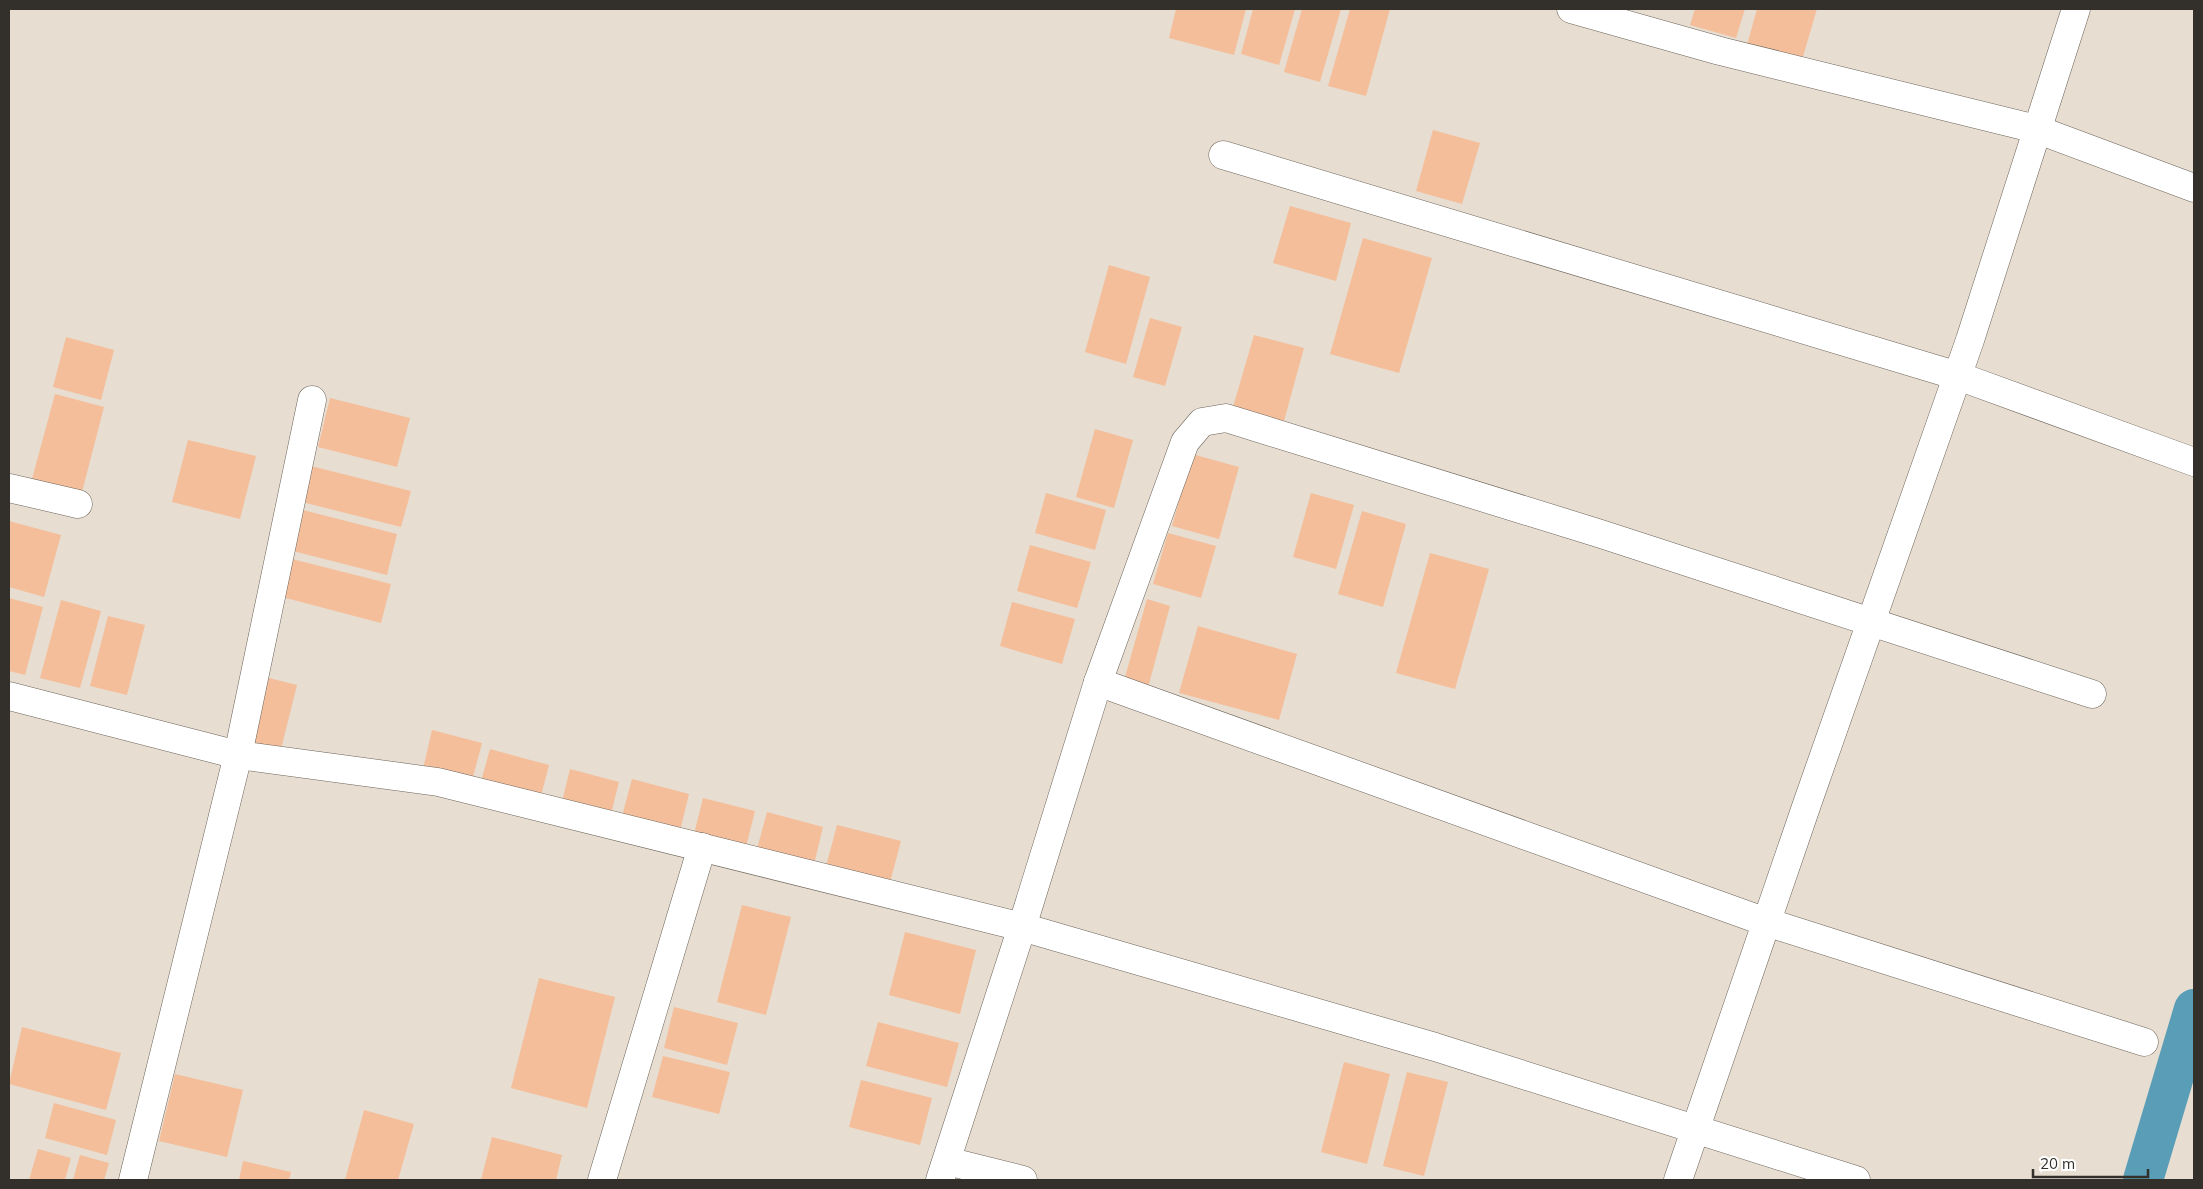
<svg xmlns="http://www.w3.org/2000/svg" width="2203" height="1189" font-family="Mulish,sans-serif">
<rect width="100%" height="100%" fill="#e7ddd1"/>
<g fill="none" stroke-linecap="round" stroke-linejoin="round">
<polyline stroke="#599db6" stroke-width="40" points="2143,1180 2194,1009"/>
</g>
<g fill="#f4be9a">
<polygon points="1176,9 1246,9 1234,55 1169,38"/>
<polygon points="1253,9 1295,9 1279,65 1241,54"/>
<polygon points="1302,9 1341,9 1320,82 1284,72"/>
<polygon points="1350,9 1390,9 1366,96 1328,86"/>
<polygon points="1695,9 1745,9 1736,38 1690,25"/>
<polygon points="1757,9 1817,9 1802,60 1747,45"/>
<polygon points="1433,130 1480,143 1462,204 1416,191"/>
<polygon points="1290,206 1351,223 1336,281 1273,263"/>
<polygon points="1363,238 1432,258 1399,373 1330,354"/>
<polygon points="1109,265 1150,277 1126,364 1085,352"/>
<polygon points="1150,318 1182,327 1165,386 1133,377"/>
<polygon points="1254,335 1304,348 1284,421 1233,407"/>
<polygon points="66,337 114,350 101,400 53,387"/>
<polygon points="55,394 104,407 82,492 32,479"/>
<polygon points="330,398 410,418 397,467 318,447"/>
<polygon points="1095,429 1133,440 1114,508 1076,497"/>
<polygon points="188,440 256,456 240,519 172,502"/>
<polygon points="1192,454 1239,467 1219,539 1172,526"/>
<polygon points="307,465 411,491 401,527 298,501"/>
<polygon points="1046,493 1106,510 1095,550 1035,533"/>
<polygon points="1311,493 1354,505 1336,569 1293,557"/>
<polygon points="299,509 397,534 387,575 289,550"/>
<polygon points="1362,511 1406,524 1383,607 1338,594"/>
<polygon points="9,521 61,535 44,597 9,587"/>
<polygon points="1168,533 1216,546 1201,598 1153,584"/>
<polygon points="1030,545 1091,562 1077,608 1017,591"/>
<polygon points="1430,553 1489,569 1455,689 1396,673"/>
<polygon points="292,559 391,584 381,623 282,597"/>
<polygon points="9,598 43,607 25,675 9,671"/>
<polygon points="1147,599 1170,606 1146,695 1122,688"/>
<polygon points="61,600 101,611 80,688 40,678"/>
<polygon points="1012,602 1075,619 1062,664 1000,646"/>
<polygon points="108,616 145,625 127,695 90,686"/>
<polygon points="1198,626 1297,654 1279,720 1179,693"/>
<polygon points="265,677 297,685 281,749 248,741"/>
<polygon points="432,730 482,743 472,781 423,769"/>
<polygon points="490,749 549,765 540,800 480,785"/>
<polygon points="570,769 619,782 610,818 561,806"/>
<polygon points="632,779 689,794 680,831 622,816"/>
<polygon points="703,798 755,811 746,847 694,834"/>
<polygon points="767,812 823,827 814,864 757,849"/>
<polygon points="837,825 901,841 889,886 825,870"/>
<polygon points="742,905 791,917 766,1015 717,1002"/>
<polygon points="905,932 976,950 960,1014 889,995"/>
<polygon points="539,978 615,997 587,1108 511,1088"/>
<polygon points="674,1007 738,1023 727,1065 664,1048"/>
<polygon points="878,1022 959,1043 947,1087 866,1066"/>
<polygon points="22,1027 121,1053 106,1110 9,1084"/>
<polygon points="663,1056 730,1072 719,1114 652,1097"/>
<polygon points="1344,1062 1390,1074 1367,1164 1321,1152"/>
<polygon points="1407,1072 1448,1082 1424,1176 1383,1166"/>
<polygon points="175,1074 243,1090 227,1157 159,1141"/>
<polygon points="861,1080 932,1098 920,1145 849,1127"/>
<polygon points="54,1103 116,1120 107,1155 45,1138"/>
<polygon points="364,1110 414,1124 398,1180 345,1180"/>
<polygon points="492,1137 562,1155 556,1180 481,1180"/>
<polygon points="38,1149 71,1158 65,1180 29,1180"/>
<polygon points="80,1155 109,1163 104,1180 73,1180"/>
<polygon points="243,1161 291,1172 289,1180 239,1180"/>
</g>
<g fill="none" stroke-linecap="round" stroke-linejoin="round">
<defs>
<g id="minor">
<polyline points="1571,9 1720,51 2036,129 2194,188"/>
<polyline points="1223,155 1958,376 2194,462"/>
<polyline points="9,488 78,504"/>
<polyline points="1098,682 1185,442 1202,422 1226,418 1601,534 2092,694"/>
<polyline points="9,696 238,755 438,782 1022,927 1435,1047 1856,1180"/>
<polyline points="947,1161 1023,1180"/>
<polyline points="133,1180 238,755 312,400"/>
<polyline points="602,1180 702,847"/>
<polyline points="940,1180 1022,927 1098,682 1766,922 2144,1042"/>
</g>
<polyline id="tertiary" points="1678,1180 1807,804 1970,340 2076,9"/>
</defs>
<use href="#minor" stroke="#6d645a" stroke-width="29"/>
<use href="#tertiary" stroke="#6d645a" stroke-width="29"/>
<use href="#minor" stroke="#fff" stroke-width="28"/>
<use href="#tertiary" stroke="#fff" stroke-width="28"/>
</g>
<rect width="2203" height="1189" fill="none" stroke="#332f2b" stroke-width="20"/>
<path d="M2033 1169v8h115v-8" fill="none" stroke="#332f2b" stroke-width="2.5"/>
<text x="2040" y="1169" font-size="15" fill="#332f2b" stroke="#ffffff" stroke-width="4" paint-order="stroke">20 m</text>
</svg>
